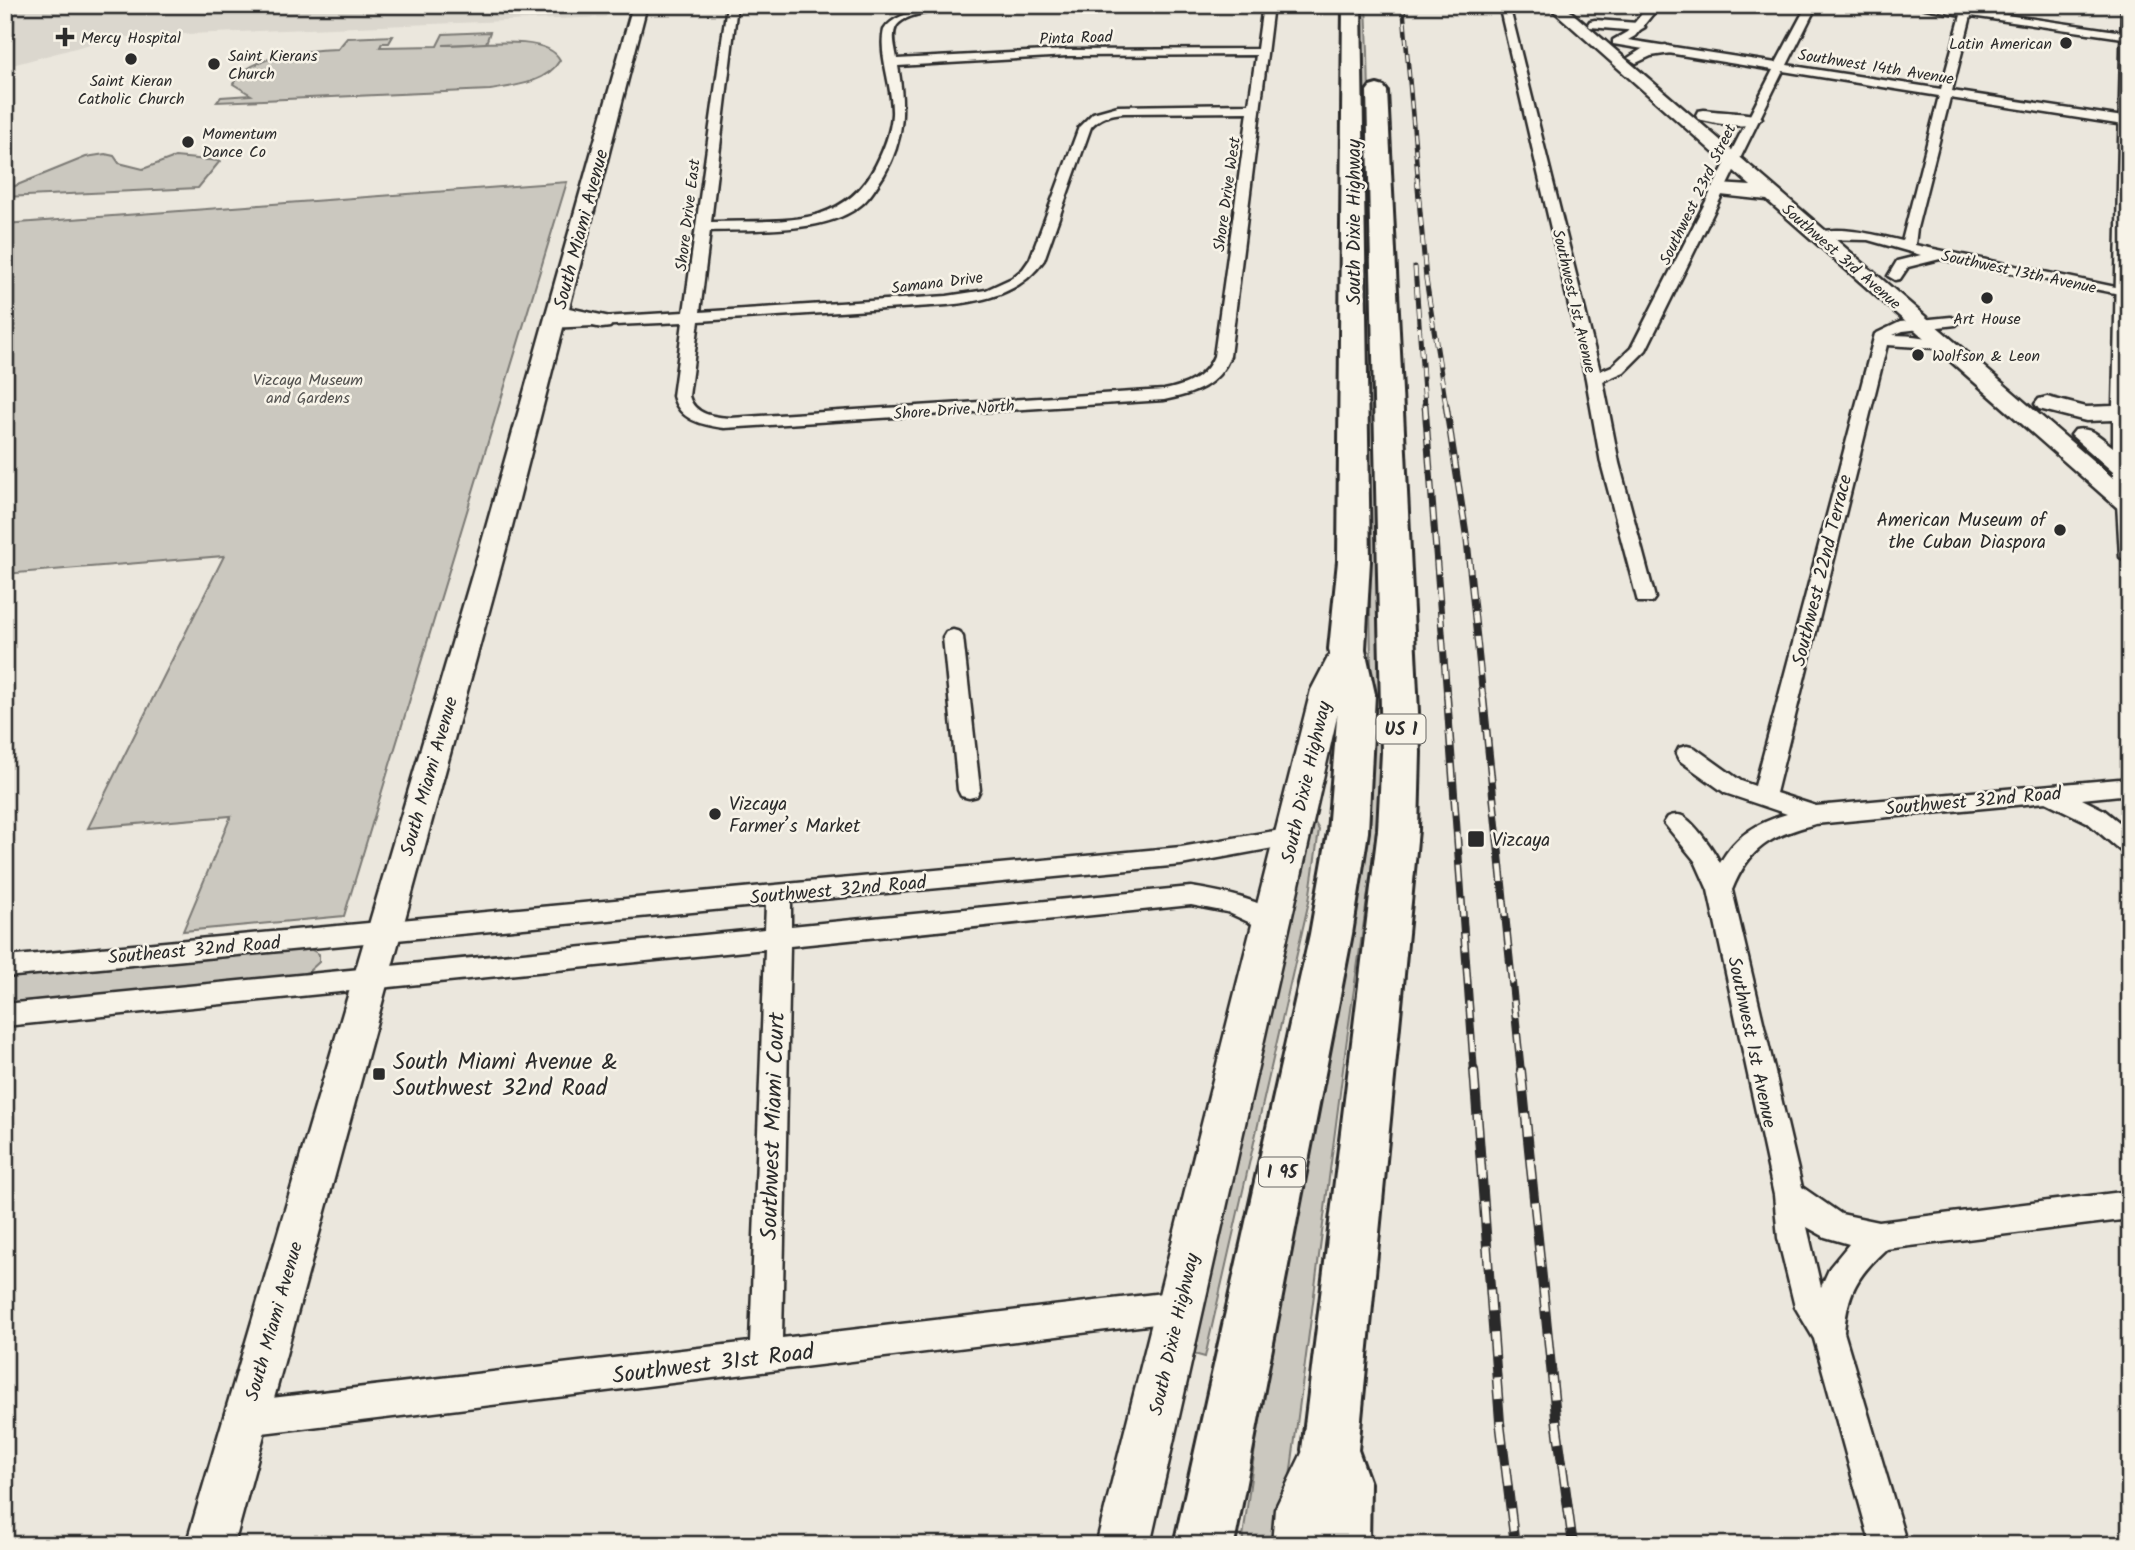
<svg xmlns="http://www.w3.org/2000/svg" width="2135" height="1550" font-family="Kalam,sans-serif">
<rect width="100%" height="100%" fill="#ebe7dd"/>
<filter id="ink" filterUnits="userSpaceOnUse"><feTurbulence type="fractalNoise" baseFrequency=".0143" numOctaves="2"/><feDisplacementMap in="SourceGraphic" scale="14" xChannelSelector="R" yChannelSelector="G"/><feConvolveMatrix kernelMatrix="1 2 1 2 8 2 1 2 1" color-interpolation-filters="sRGB"/></filter>
<g filter="url(#ink)">
<polygon fill="#dbd7ce" points="5,5 610,5 606,17 138,36 109,39 5,67"/>
<g fill="#cbc8bf" stroke="#7b7a75" stroke-width="2">
<path d="M1360 5H1366L1368 51 1383 752C1377 851 1359 948 1346 1046 1324 1212 1304 1379 1281 1545H1242L1264 1380 1372 723Z"/>
<path d="M490 32 486 43 443 45C470 46 547 32 560 60 547 83 514 86 490 90L217 102 221 97 251 95 233 84C248 55 308 50 338 49L347 38 393 36 389 43H382L380 47 437 46 443 34Z"/>
<polygon points="105,154 114,156 119,163 143,169 175,157 220,161 198,188 5,197 5,190 86,157"/>
<polygon points="567,182 344,916 183,931 231,816 88,828 224,556 5,574 5,224"/>
<polygon points="1315,823 1319,830 1309,901 1205,1357 1190,1353 1309,829"/>
<polygon points="310,949 319,954 319,962 308,972 299,975 5,1003 5,978"/>
</g>
<g fill="none" stroke-linecap="round" stroke-linejoin="round">
<defs>
<g id="street">
<polygon points="62,5 80,5 62,9"/>
<path d="M727 5H737L711 222C775 219 842 232 876 165 884 149 891 132 892 114 893 87 878 54 884 30 901 0 995 5 1029 5L1024 8C999 9 908 4 896 27 891 36 896 50 897 59L1067 50 1257 49 1263 5H1273L1230 356C1218 386 1194 394 1164 400L724 428C702 425 679 420 673 396L683 322 548 328 545 325 553 320 684 312ZM1256 55 1249 104 1118 106 1093 113 1079 127 1030 259 1023 269 1012 278 986 290 947 296 700 312 710 231C753 229 820 234 857 208 869 200 876 187 884 175 905 139 905 106 898 66L1067 56ZM1248 112 1214 356C1205 378 1186 386 1164 390L731 418C714 417 694 415 689 396L699 321 947 305C986 301 1021 293 1044 260L1091 127C1100 117 1110 114 1124 113Z"/>
<path d="M1499 5H1509L1600 371 1612 366 1631 348 1773 70 1613 44V40L1627 32 1649 5H1660L1635 36 1628 40 1776 63 1807 5H1817L1787 65 1941 89 1961 15 1910 5H1938L2130 33V39L1971 16 1952 91 2130 118V126L1950 98 1917 228 1915 245 2125 289 2130 290V296L1940 259 1908 267 1900 279 1895 280 1888 276 1897 261 1921 255 1868 240 1815 239 1813 236C1829 222 1882 236 1902 241L1939 96 1783 71 1646 350 1624 372 1603 381 1619 463 1655 598 1652 602H1638L1601 463 1586 379Z"/>
<path d="M1951 317 1956 319 1959 322 1956 325 1903 331 1893 335C1913 335 1931 338 1951 343L1953 346 1951 349 1887 345 1776 793 1816 806 2130 778V794L2082 799 2104 810 2130 831V855L2122 852 2087 822 2046 802 1815 824C1771 836 1750 846 1732 890L1802 1187 1841 1214 1879 1222 2130 1191V1219L1886 1249C1856 1277 1848 1292 1844 1332L1907 1545H1871L1814 1339 1795 1307 1778 1238 1774 1195 1708 890 1695 861 1664 823 1668 817C1673 815 1679 814 1684 817 1696 825 1714 850 1720 863 1736 835 1757 823 1787 814L1725 793 1679 760 1676 754 1679 748 1687 746 1695 748 1741 781 1755 786 1875 334 1900 322ZM1807 1227 1825 1237 1849 1244 1830 1267 1821 1287Z"/>
<polygon points="2126,497 2130,498 2130,563 2120,557 2117,503"/>
<polygon points="953,630 960,632 963,637 980,790 977,796 969,798 961,796 958,790 943,637 946,632"/>
<path d="M1292 828 1300 831 1304 837 1300 843 1181 865 791 902V926L1191 887C1215 891 1272 900 1285 923L1281 930 1272 933 1227 912 1191 905 790 946 782 1338 1180 1291 1191 1295 1196 1306 1191 1317 1180 1321 245 1435 233 1430 228 1418 233 1406 245 1401 750 1342 765 949 5 1026V1004L765 929 766 905 5 977V957L1181 847Z"/>
</g>
<g id="secondary">
<polygon points="633,5 647,5 569,308 610,317 613,322 610,327 602,328 565,320 509,538 234,1545 186,1545 483,538"/>
<path d="M1547 5H1563L2113 478V472L2071 435 2075 430C2091 426 2100 437 2113 447V420L2086 421 2039 409 2035 404 2039 399 2047 397 2086 407 2113 406 2122 5H2130V514L2121 511 1767 200 1711 194 1709 190 1718 184 1751 186Z"/>
<polygon points="1595,20 1638,23 1645,27 1638,31 1590,27 1588,24 1590,21"/>
<polygon points="1666,45 1674,50 1671,53 1651,56 1636,63 1628,58 1642,49"/>
<path d="M1704 110C1717 112 1757 113 1762 118 1748 132 1716 123 1698 119L1696 115 1698 111Z"/>
</g>
<g id="primary">
<polygon points="1347,639 1358,642 1363,649 1343,690 1150,1545 1096,1545 1311,690 1336,642"/>
<polygon points="1330,1424 1348,1432 1356,1450 1328,1511 1326,1545 1272,1545 1275,1509 1312,1432"/>
</g>
<g id="highway">
<polygon points="1343,5 1361,5 1370,561 1365,649 1375,694 1368,832 1352,934 1234,1545 1174,1545 1310,934 1328,832 1339,694 1329,649 1338,561"/>
<polygon points="1377,85 1384,87 1387,91 1420,752 1418,830 1358,1450 1370,1483 1369,1545 1309,1545 1312,1483 1302,1450 1378,830 1382,752 1367,91 1370,87"/>
</g>
</defs>
<use href="#street" stroke="#2b2b2b" stroke-width="5"/>
<use href="#secondary" stroke="#2b2b2b" stroke-width="5"/>
<use href="#primary" stroke="#2b2b2b" stroke-width="5"/>
<use href="#highway" stroke="#2b2b2b" stroke-width="6"/>
<use href="#street" fill="#f7f3e8" fill-rule="evenodd"/>
<use href="#secondary" fill="#f7f3e8" fill-rule="evenodd"/>
<use href="#primary" fill="#f7f3e8" fill-rule="evenodd"/>
<use href="#highway" fill="#f7f3e8" fill-rule="evenodd"/>
<defs>
<polyline id="rail-far4" points="1403,5 1418,179"/>
<g id="rail-far3">
<polyline points="1417,177 1426,279 1446,406"/>
<polyline points="1415,267 1425,406"/>
</g>
<g id="rail-far2">
<polyline points="1425,405 1447,698"/>
<polyline points="1446,405 1467,540 1483,698"/>
</g>
<g id="rail-far1">
<polyline points="1447,696 1474,1072"/>
<polyline points="1483,696 1521,1072"/>
</g>
<g id="rail">
<polyline points="1474,1070 1500,1422 1515,1545"/>
<polyline points="1521,1070 1557,1426 1573,1545"/>
</g>
</defs>
<use href="#rail-far4" stroke="#2b2b2b" stroke-width="4.5"/>
<use href="#rail-far3" stroke="#2b2b2b" stroke-width="5"/>
<use href="#rail-far2" stroke="#2b2b2b" stroke-width="7"/>
<use href="#rail-far1" stroke="#2b2b2b" stroke-width="8"/>
<use href="#rail" stroke="#2b2b2b" stroke-width="10"/>
<use href="#rail-far4" stroke="#f7f3e8" stroke-width="2.5" stroke-dasharray="8" stroke-linecap="butt"/>
<use href="#rail-far3" stroke="#f7f3e8" stroke-width="3.5" stroke-dasharray="10" stroke-linecap="butt"/>
<use href="#rail-far2" stroke="#f7f3e8" stroke-width="4.5" stroke-dasharray="13" stroke-linecap="butt"/>
<use href="#rail-far1" stroke="#f7f3e8" stroke-width="5" stroke-dasharray="17" stroke-linecap="butt"/>
<use href="#rail" stroke="#f7f3e8" stroke-width="7" stroke-dasharray="22" stroke-linecap="butt"/>
</g>
</g>
<g fill="#2b2b2b" stroke="#f7f3e8" stroke-width="2.5">
<path d="M61.5 26.5h7v7h7v7h-7v7h-7v-7h-7v-7h7z"/>
<circle cx="2066" cy="43" r="7"/>
<circle cx="131" cy="59" r="7"/>
<circle cx="214" cy="64" r="7"/>
<circle cx="188" cy="142" r="7"/>
<circle cx="1987" cy="298" r="7"/>
<circle cx="1918" cy="355" r="7"/>
<circle cx="2060" cy="530" r="7"/>
<circle cx="715" cy="814" r="7"/>
<rect x="1467" y="830" width="18" height="18" rx="3.5"/>
<rect x="372" y="1067" width="14" height="14" rx="3.5"/>
</g>
<g text-anchor="middle" stroke-width="5" stroke-linejoin="round" paint-order="stroke">
<g font-size="16" fill="#2b2b2b" stroke="#f7f3e8" text-anchor="start">
<text x="81" y="43">Mercy Hospital</text>
<text x="2052" y="49" text-anchor="end">Latin American</text>
<text x="228" y="61">Saint Kierans<tspan x="228" dy="18">Church</tspan></text>
<text x="131" y="86" text-anchor="middle">Saint Kieran<tspan x="131" dy="18">Catholic Church</tspan></text>
<text x="202" y="139">Momentum<tspan x="202" dy="18">Dance Co</tspan></text>
<text x="1987" y="324" text-anchor="middle">Art House</text>
<text x="1932" y="361">Wolfson &amp; Leon</text>
</g>
<g font-size="16" fill="#2b2b2b" stroke="#f7f3e8">
<text transform="translate(1076 37) rotate(-2)" y="6">Pinta Road</text>
<text transform="translate(1876 66) rotate(9)" y="6">Southwest 14th Avenue</text>
<text transform="translate(1226 194) rotate(-82)" y="6">Shore Drive West</text>
<text transform="translate(1697 194) rotate(-64)" y="6">Southwest 23rd Street</text>
<text transform="translate(687 215) rotate(-83)" y="6">Shore Drive East</text>
<text transform="translate(1842 256) rotate(41)" y="6">Southwest 3rd Avenue</text>
<text transform="translate(2019 271) rotate(12)" y="6">Southwest 13th Avenue</text>
<text transform="translate(937 282) rotate(-7)" y="6">Samana Drive</text>
<text transform="translate(1575 301) rotate(77)" y="6">Southwest 1st Avenue</text>
<text transform="translate(954 409) rotate(-4)" y="6">Shore Drive North</text>
</g>
<g font-size="16" fill="#535250" stroke="#f7f3e8">
<text x="308" y="385">Vizcaya Museum<tspan x="308" dy="18">and Gardens</tspan></text>
</g>
<g fill="#f7f3e8" stroke="#686764" stroke-width="2">
<rect x="1376.5" y="714.5" width="49" height="29" rx="5"/>
<rect x="1259" y="1157.5" width="46" height="29" rx="5"/>
</g>
<g font-size="18" font-weight="bold" fill="#2b2b2b">
<text x="1401" y="735">US 1</text>
<text x="1282" y="1178">I 95</text>
</g>
<g font-size="19" fill="#2b2b2b" stroke="#f7f3e8">
<text transform="translate(1353 222) rotate(-90)" y="7">South Dixie Highway</text>
<text transform="translate(580 229) rotate(-75)" y="7">South Miami Avenue</text>
<text transform="translate(1821 570) rotate(-76)" y="7">Southwest 22nd Terrace</text>
<text transform="translate(428 776) rotate(-74)" y="7">South Miami Avenue</text>
<text transform="translate(1305 782) rotate(-77)" y="7">South Dixie Highway</text>
<text transform="translate(1973 800) rotate(-5)" y="7">Southwest 32nd Road</text>
<text transform="translate(838 889) rotate(-5)" y="7">Southwest 32nd Road</text>
<text transform="translate(194 949) rotate(-5)" y="7">Southeast 32nd Road</text>
<text transform="translate(1753 1042) rotate(78)" y="7">Southwest 1st Avenue</text>
<text transform="translate(273 1321) rotate(-74)" y="7">South Miami Avenue</text>
<text transform="translate(1173 1334) rotate(-77)" y="7">South Dixie Highway</text>
</g>
<g font-size="19" fill="#2b2b2b" stroke="#f7f3e8" text-anchor="start">
<text x="2046" y="526" text-anchor="end">American Museum of<tspan x="2046" dy="22">the Cuban Diaspora</tspan></text>
<text x="729" y="810">Vizcaya<tspan x="729" dy="22">Farmer’s Market</tspan></text>
<text x="1492" y="846">Vizcaya</text>
</g>
<g font-size="23" fill="#2b2b2b" stroke="#f7f3e8" text-anchor="start">
<text x="393" y="1069">South Miami Avenue &amp;<tspan x="393" dy="26">Southwest 32nd Road</tspan></text>
</g>
<g font-size="23" fill="#2b2b2b" stroke="#f7f3e8">
<text transform="translate(772 1126) rotate(-88)" y="8">Southwest Miami Court</text>
<text transform="translate(713 1363) rotate(-7)" y="8">Southwest 31st Road</text>
</g>
</g>
<rect width="2135" height="1550" fill="none" stroke="#f7f3e8" stroke-width="28"/>
<rect x="14" y="14" width="2107" height="1522" fill="none" stroke="#2b2b2b" stroke-width="2.5" filter="url(#ink)"/>
</svg>
